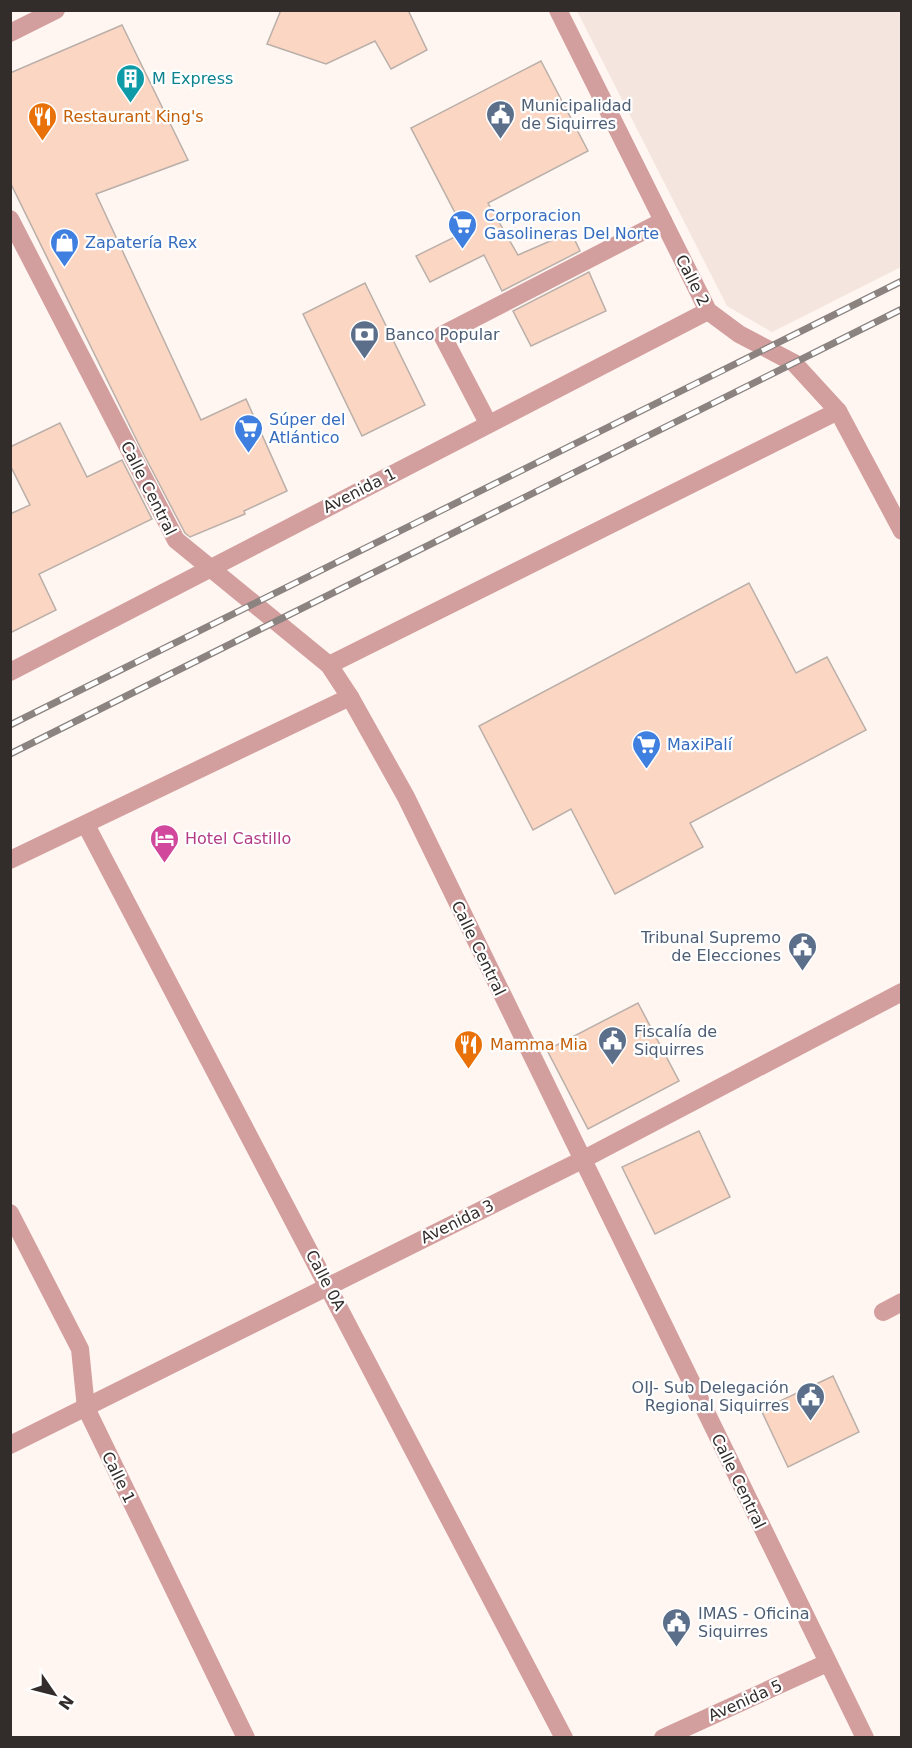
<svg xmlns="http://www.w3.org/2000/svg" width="912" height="1748" font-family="'DejaVu Sans',sans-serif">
<rect width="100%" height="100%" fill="#fff6f1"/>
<polygon fill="#f4e5de" points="577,11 901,11 901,267 772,332 727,306"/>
<g fill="#fbd6c3" stroke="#baafa9" stroke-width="1.5">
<polygon points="281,10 408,10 427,50 391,69 375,41 326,64 267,44"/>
<polygon points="122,25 188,160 96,194 201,420 246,399 287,491 244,511 245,514 190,537 185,533 142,451 10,182 10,73"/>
<polygon points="541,61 588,151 488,203 518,255 571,232 580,251 502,291 484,255 430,282 416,256 465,232 411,128"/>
<polygon points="589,272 606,311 531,346 513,311"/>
<polygon points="365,283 425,405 362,436 303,314"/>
<polygon points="60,423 87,477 122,460 152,519 39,574 56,610 10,633 10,514 30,505 10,465 10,447"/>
<polygon points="749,583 796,673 827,657 866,730 690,823 703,847 615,894 571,809 533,830 479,726"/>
<polygon points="638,1003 679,1081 588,1129 547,1050"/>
<polygon points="699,1131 730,1197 655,1234 622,1167"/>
<polygon points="833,1376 859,1432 788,1467 761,1410"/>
</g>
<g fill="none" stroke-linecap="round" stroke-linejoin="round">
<g stroke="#d39e9e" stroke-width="18">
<polyline points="558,10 708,311 739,334 794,363 838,411 902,531"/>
<polyline points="10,33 56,10"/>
<polyline points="10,219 176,540 329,665 350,697 406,797 865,1738"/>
<polyline points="488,423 442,335 663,221"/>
<polyline points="329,665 838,411"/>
<polyline points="10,672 708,311"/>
<polyline points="86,825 564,1738"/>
<polyline points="10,860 350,697"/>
<polyline points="10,1213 80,1349 86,1408 246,1738"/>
<polyline points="883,1312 902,1302"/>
<polyline points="10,1445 582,1160 902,992"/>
<polyline points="663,1738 827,1663"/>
</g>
<defs>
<g id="rail">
<polyline points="10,725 902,281"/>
<polyline points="10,754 902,309"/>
</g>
</defs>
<use href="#rail" stroke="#8a8380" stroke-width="7"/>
<use href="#rail" stroke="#fff" stroke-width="4.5" stroke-dasharray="14" stroke-linecap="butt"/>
</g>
<defs>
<symbol id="building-pin" viewBox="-11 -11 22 30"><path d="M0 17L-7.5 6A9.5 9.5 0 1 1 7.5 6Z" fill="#0f9aa8" stroke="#fff"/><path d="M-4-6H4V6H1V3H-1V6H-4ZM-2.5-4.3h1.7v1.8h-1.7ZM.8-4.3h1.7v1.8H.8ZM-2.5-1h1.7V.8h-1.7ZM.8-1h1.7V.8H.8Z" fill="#fff"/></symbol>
<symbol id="civic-pin" viewBox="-11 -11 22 30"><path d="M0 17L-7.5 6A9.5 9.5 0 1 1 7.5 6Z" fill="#5c6f8a" stroke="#fff"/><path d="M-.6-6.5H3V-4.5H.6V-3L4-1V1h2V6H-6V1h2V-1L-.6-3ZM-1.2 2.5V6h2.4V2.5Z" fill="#fff"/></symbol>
<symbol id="restaurant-pin" viewBox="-11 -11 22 30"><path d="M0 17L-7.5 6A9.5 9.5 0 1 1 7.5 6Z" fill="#e8710a" stroke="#fff"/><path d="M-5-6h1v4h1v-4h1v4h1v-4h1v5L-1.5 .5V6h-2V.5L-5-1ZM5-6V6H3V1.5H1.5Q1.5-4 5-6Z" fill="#fff"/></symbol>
<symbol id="supermarket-pin" viewBox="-11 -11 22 30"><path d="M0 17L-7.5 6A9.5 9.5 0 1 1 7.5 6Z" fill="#3f7fe0" stroke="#fff"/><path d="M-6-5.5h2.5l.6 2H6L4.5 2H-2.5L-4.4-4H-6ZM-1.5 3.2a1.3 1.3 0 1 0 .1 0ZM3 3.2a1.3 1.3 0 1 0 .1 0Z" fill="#fff"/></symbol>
<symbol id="shop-pin" viewBox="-11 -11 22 30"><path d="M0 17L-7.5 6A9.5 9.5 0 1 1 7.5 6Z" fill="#3f7fe0" stroke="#fff"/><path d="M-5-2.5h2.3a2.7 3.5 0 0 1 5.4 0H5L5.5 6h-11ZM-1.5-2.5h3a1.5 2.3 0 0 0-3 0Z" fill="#fff"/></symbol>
<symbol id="bank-pin" viewBox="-11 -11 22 30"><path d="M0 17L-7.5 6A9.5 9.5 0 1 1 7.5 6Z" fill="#5c6f8a" stroke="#fff"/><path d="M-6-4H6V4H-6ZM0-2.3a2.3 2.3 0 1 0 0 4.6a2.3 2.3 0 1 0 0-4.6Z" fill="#fff"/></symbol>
<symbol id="hotel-pin" viewBox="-11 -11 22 30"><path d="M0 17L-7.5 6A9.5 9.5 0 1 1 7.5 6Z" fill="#d1479c" stroke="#fff"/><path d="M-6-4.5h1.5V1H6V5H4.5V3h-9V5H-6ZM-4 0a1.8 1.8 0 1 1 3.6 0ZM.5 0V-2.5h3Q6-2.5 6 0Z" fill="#fff"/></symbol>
</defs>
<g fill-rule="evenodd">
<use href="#building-pin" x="114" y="62" width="33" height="45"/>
<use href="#civic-pin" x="484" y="98" width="33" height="45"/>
<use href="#restaurant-pin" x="26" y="100" width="33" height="45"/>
<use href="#supermarket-pin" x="446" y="208" width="33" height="45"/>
<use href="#shop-pin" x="48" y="226" width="33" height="45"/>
<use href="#bank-pin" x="348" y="318" width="33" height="45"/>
<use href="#supermarket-pin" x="232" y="412" width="33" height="45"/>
<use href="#supermarket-pin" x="630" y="728" width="33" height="45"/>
<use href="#hotel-pin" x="148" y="822" width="33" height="45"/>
<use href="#civic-pin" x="786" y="930" width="33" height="45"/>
<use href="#civic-pin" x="596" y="1024" width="33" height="45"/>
<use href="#restaurant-pin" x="452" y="1028" width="33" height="45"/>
<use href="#civic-pin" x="794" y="1380" width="33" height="45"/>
<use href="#civic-pin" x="660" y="1606" width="33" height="45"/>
</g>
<g text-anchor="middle" stroke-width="4.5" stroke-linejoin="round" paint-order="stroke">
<g font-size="16" fill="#0d838f" stroke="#fff" text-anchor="start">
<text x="152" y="84">M Express</text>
</g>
<g font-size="16" fill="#4e5e75" stroke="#fff" text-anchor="start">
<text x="521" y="111">Municipalidad<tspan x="521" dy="18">de Siquirres</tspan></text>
<text x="385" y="340">Banco Popular</text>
<text x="781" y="943" text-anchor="end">Tribunal Supremo<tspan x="781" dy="18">de Elecciones</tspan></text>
<text x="634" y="1037">Fiscalía de<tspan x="634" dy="18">Siquirres</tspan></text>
<text x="789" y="1393" text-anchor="end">OIJ- Sub Delegación<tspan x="789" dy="18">Regional Siquirres</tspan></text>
<text x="698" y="1619">IMAS - Oficina<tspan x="698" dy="18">Siquirres</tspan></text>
</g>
<g font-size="16" fill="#c56008" stroke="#fff" text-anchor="start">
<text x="63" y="122">Restaurant King's</text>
<text x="490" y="1050">Mamma Mia</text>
</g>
<g font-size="16" fill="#366cbe" stroke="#fff" text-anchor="start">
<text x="484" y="221">Corporacion<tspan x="484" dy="18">Gasolineras Del Norte</tspan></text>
<text x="85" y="248">Zapatería Rex</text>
<text x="269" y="425">Súper del<tspan x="269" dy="18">Atlántico</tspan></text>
<text x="667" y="750">MaxiPalí</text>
</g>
<g font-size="16" fill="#322d2b" stroke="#fff">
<text transform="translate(693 280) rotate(63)" y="6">Calle 2</text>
<text transform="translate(149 488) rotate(63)" y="6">Calle Central</text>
<text transform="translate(359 490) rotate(-27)" y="6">Avenida 1</text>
<text transform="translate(479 948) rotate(64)" y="6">Calle Central</text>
<text transform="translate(457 1221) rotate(-26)" y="6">Avenida 3</text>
<text transform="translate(326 1280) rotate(62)" y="6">Calle 0A</text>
<text transform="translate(119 1477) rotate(64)" y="6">Calle 1</text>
<text transform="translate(739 1481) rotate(64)" y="6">Calle Central</text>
<text transform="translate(745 1700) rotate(-24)" y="6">Avenida 5</text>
</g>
<g font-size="16" fill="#b23c85" stroke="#fff" text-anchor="start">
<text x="185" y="844">Hotel Castillo</text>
</g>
</g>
<rect width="912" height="1748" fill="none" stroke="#322d2b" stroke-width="24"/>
<g transform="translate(54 1694) rotate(125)" stroke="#ffffff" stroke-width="4.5" paint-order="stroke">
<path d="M0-4.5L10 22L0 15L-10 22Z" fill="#322d2b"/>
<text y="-9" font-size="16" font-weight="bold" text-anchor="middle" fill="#322d2b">N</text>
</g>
</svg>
